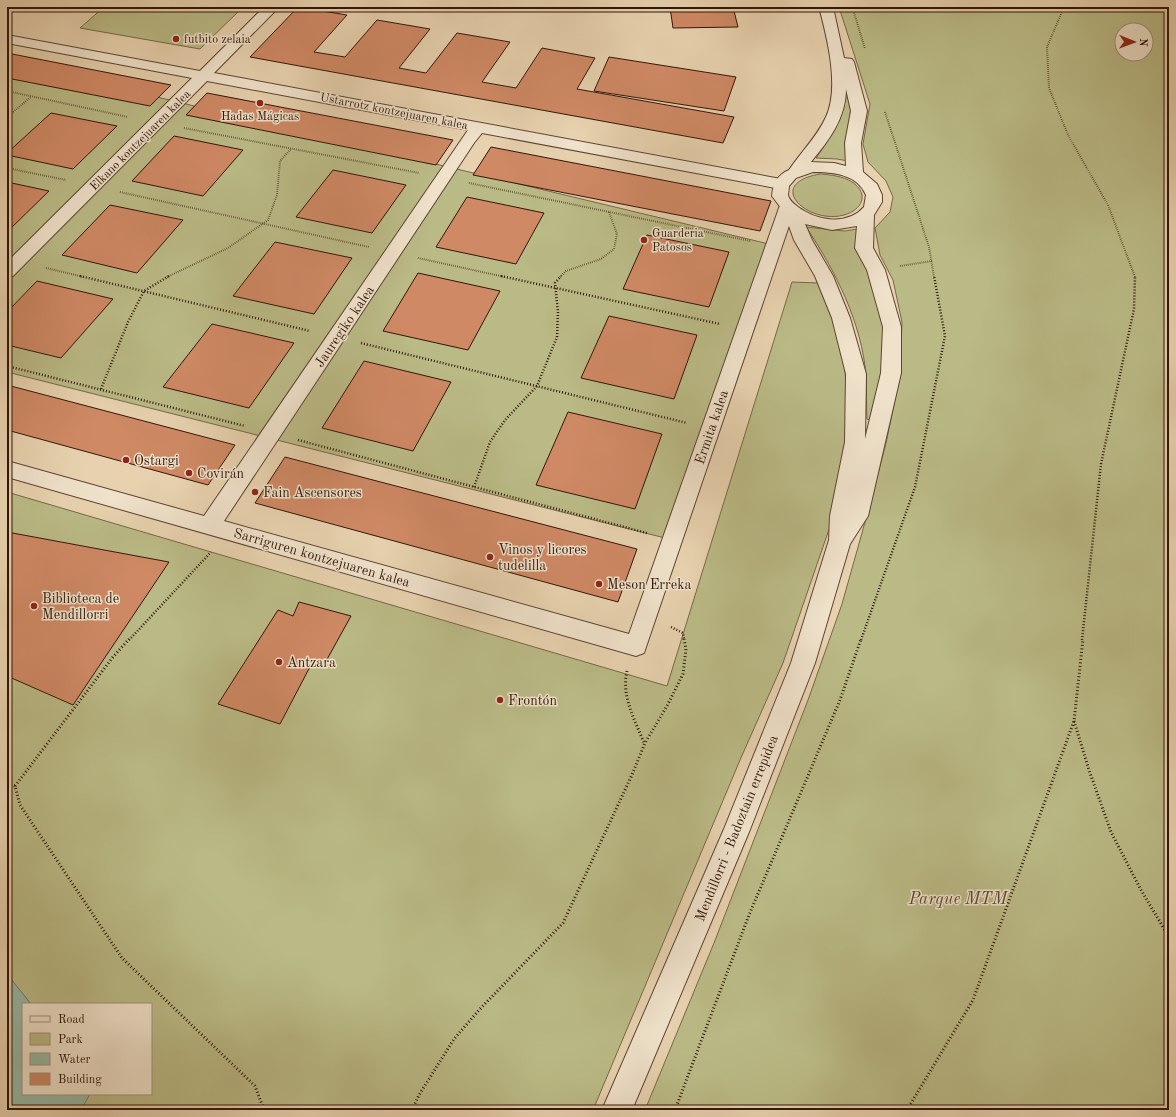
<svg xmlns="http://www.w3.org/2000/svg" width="1176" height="1117" font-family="'Old Standard TT',serif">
<rect width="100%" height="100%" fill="#e7d1ae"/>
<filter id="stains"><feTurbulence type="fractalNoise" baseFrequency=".005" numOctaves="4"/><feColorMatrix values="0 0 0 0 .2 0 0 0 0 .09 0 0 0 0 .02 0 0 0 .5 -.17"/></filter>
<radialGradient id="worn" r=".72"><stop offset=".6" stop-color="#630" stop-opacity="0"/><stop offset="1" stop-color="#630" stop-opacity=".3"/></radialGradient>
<g fill="#baba86" stroke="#766848" fill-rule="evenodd">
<polygon points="104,7 243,7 200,49 80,28"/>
<path d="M839 7H1169V1110H645L714 943 808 700 842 604 869 508 886 443 900 376 902 322 893 280 880 255 875 228 890 212 893 197 886 181 868 162 863 144 870 104ZM1122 30H1146V54H1122Z"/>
<polygon points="7,61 773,245 673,540 7,372"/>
<path d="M846 92H849L852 106 848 161 837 159 816 158C834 133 841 123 846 92Z"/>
<path d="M820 174C831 175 843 176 852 182 870 194 862 210 844 215 808 225 763 184 820 174Z"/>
<path d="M806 227 845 231 857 229 886 322 881 383 873 421 867 419C866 405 867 390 866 376 862 323 835 270 806 227Z"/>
<path d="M792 282 819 283 829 304 844 357 849 422 835 512 783 663 740 760 593 1110H7V492L667 686ZM23 1004H151V1094H23Z"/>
</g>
<polygon fill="#97b8a6" stroke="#6e7767" points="7,974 31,1004 23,1004 23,1094 90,1094 81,1110 7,1110"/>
<g fill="#cf8965" stroke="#311509">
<polygon points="298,7 347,15 314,52 345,57 377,20 430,29 399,68 426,73 457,33 510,42 482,82 516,88 542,48 595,58 577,89 734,117 723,143 250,57"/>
<polygon points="670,7 733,7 738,27 673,28"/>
<polygon points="7,53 171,85 150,106 7,78"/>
<polygon points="609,57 736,77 724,111 594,91"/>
<polygon points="207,93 453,140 436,165 186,115"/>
<polygon points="51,113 117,126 73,169 7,155 7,153"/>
<polygon points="174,136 243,150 203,196 132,181"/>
<polygon points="491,147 771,201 760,231 473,175"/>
<polygon points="333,170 406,185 372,233 296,217"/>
<polygon points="7,182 49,191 7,232"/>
<polygon points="467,197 544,213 516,264 436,247"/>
<polygon points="110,205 183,220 137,273 62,255"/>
<polygon points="647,235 729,252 709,307 623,289"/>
<polygon points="275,242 352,258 314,314 233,296"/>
<polygon points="418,273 500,291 468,350 383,331"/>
<polygon points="37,281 113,299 61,358 7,345 7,312"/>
<polygon points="609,316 697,335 674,399 581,378"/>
<polygon points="212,324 294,343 249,408 163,387"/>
<polygon points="364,361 451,382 413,451 322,428"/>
<polygon points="7,385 235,445 208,485 7,430"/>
<polygon points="568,412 662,434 635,509 536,485"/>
<polygon points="285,457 637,549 618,602 255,503"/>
<polygon points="7,532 169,562 73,705 7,676"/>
<polygon points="299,602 351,616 325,663 313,661 280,724 218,704 278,610 293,616"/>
</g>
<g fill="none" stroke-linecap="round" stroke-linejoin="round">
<defs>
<polygon id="minor" points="264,7 279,7 214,73 781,179 787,181 789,184 787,187 781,189 482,133 474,143 224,521 629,634 779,208 781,204 787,203 793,204 795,208 644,653 636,656 7,477 7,461 204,516 468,130 207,81 13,276 7,278 7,262 192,78 7,43 7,35 200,71"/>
<path id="tertiary" d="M819 7H833L844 58 852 59 854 62 867 111 861 143 863 172 877 184 882 195V202L874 215 873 248 885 270 901 327V373L868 516 850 544 815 663 749 832 632 1110H602L724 829 791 663 829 540 830 516 845 442 846 374 832 318 815 276 794 240 784 212 772 196C773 184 777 175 789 170 801 152 817 137 826 117 840 87 827 37 819 7ZM846 89 851 111 845 143 846 166 834 163 811 162C829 140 846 118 846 89ZM813 172C833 172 857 174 866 195L864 207C847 226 817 221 798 207 794 204 789 200 788 195 788 193 789 189 789 186L796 178ZM805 224 832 230 857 226 855 248 867 270 883 327 881 373 865 439 866 374 850 318 833 276 812 240Z"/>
</defs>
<use href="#minor" stroke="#5e4432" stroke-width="2"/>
<use href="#tertiary" stroke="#5e4432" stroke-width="2"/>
<g stroke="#311509" stroke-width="2" stroke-dasharray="0.5 1.5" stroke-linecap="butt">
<polyline points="1064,7 1047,47 1049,88 1068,135 1108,205 1135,277"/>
<polyline points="853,9 865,49"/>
<polyline points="7,91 128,117"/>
<polyline points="885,112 929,247 934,277"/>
<polyline points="7,117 31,97"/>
<polyline points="184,128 419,173"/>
<polyline points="7,168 66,180"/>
<polyline points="469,183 750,241"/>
<polyline points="120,192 369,247"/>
<polyline points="418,258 505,277"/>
<polyline points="900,266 932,261"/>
<polyline points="46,268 84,277"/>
<polyline points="167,277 228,248 268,220 277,195 280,161 291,149"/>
<polyline points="560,277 566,271 601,259 614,249 617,234 609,212"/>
</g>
<g stroke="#311509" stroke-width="2.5" stroke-dasharray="1 2" stroke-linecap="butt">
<polyline points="80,276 310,331"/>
<polyline points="501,276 720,324"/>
<polyline points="361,343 687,423"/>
<polyline points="7,366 245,426"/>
<polyline points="101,389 128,322 144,291 169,276"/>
<polyline points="298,440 647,533"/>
<polyline points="474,487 490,442 505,420 537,386 557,337 558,312 555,283 561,276"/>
<polyline points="671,627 683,633 684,640"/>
<polyline points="129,640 211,552"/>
<polyline points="861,640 915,487 945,336 934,276"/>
<polyline points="1082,640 1101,464 1134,309 1135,276"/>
</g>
<g stroke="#311509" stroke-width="3" stroke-dasharray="1 2.5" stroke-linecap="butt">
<path d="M627 671C621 696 635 720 644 743"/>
<polyline points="1074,721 1089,770 1111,832 1141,890 1169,937"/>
<polyline points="7,784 15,786 20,805 122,958 255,1086 264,1110"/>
<polyline points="15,786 113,657 129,639"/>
<polyline points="412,1110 419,1095 454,1039 479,1010 563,923 631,777 645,743 667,706 683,674 686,649 684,639"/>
<polyline points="675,1110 749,915 840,700 861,639"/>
<polyline points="907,1110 973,1000 1074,721 1083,639"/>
</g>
<use href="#minor" fill="#efe1ca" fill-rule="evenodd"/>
<use href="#tertiary" fill="#efe1ca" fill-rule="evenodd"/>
</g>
<g fill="#8f2418" stroke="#efe1ca" stroke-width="1.5">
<circle cx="176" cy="39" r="4"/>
<circle cx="260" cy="103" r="4"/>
<circle cx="644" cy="240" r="4"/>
<circle cx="126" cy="460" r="4"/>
<circle cx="189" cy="473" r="4"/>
<circle cx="255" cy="492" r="4"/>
<circle cx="490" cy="557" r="4"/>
<circle cx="599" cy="584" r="4"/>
<circle cx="34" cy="606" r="4"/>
<circle cx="279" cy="662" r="4"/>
<circle cx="500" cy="700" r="4"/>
</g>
<g text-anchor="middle" stroke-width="3" stroke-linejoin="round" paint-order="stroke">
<g font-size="12" fill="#311509" stroke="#efe1ca" text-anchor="start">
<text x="184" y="43">futbito zelaia</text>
<text x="260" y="120" text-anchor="middle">Hadas Mágicas</text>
<text x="652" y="237">Guarderia<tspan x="652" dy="14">Patosos</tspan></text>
</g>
<g font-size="12" fill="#311509" stroke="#efe1ca">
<text transform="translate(394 111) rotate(11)" y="4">Ustarrotz kontzejuaren kalea</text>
<text transform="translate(140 140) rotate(-45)" y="4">Elkano kontzejuaren kalea</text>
</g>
<g font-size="14" fill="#311509" stroke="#efe1ca">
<text transform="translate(344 326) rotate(-56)" y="5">Jauregiko kalea</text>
<text transform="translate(711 427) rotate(-71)" y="5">Ermita kalea</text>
<text transform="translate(322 557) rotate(16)" y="5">Sarriguren kontzejuaren kalea</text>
<text transform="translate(736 828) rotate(-68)" y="5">Mendillorri - Badoztain errepidea</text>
</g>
<g font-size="14" fill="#311509" stroke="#efe1ca" text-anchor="start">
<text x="134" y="465">Ostargi</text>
<text x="197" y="478">Covirán</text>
<text x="263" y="497">Fain Ascensores</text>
<text x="498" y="554">Vinos y licores<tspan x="498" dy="16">tudelilla</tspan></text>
<text x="607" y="589">Meson Erreka</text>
<text x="42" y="603">Biblioteca de<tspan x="42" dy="16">Mendillorri</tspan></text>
<text x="287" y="667">Antzara</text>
<text x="508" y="705">Frontón</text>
</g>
<g font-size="17" font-style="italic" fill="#5a472e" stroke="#efe1ca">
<text x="958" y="904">Parque MTM</text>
</g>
</g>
<rect width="1176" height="1117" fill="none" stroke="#e7d1ae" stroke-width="24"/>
<rect x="8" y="8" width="1160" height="1101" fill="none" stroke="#311509" stroke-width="2"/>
<rect x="12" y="12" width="1152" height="1093" fill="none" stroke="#311509"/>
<rect x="22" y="1003" width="130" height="92" fill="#efe1ca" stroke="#a38f7d"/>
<rect x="30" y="1016" width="20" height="6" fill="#efe1ca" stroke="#a38f7d"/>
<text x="58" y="1023" font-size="12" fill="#311509">Road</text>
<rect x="30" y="1033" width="20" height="12" fill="#baba86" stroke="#a38f7d"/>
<text x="58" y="1043" font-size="12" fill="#311509">Park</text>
<rect x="30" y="1053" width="20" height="12" fill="#97b8a6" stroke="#a38f7d"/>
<text x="58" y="1063" font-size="12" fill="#311509">Water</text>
<rect x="30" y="1073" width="20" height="12" fill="#cf8965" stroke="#a38f7d"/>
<text x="58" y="1083" font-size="12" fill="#311509">Building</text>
<g transform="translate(1134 42) rotate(91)"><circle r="19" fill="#efe1ca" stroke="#a38f7d"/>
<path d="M0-3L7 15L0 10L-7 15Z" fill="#8f2418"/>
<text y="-6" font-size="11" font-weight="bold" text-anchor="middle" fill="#311509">N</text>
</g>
<rect width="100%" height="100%" filter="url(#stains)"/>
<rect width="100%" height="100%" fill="url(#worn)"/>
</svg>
